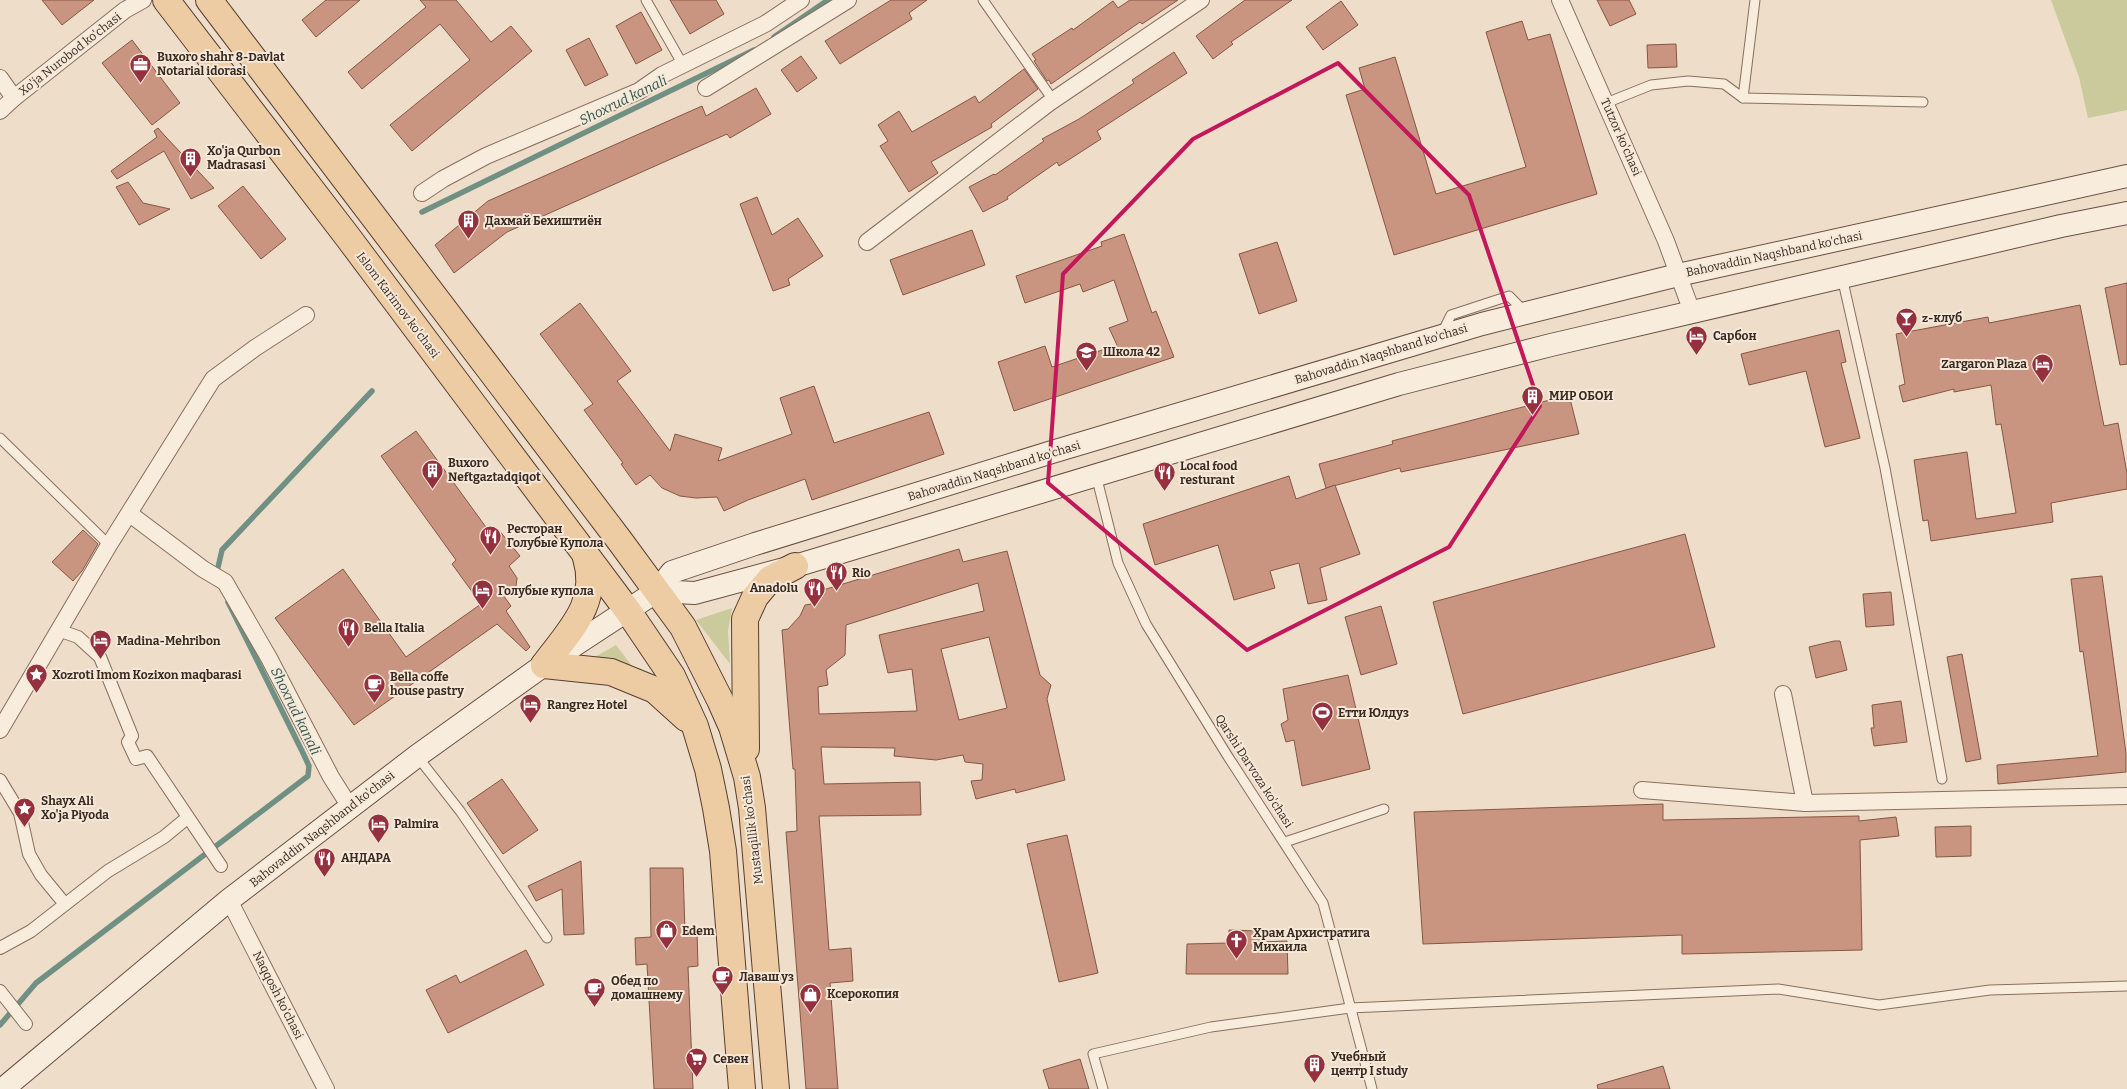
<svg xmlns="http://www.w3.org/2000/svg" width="2127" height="1089" font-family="Bitter,serif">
<rect width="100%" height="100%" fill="#edddc9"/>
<g fill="#cbca9d">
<polygon points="2051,0 2127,0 2127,110 2088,118 2079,77"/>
<polygon points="732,608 728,631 730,664 696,620"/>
<polygon points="616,645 635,670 623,662 593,658"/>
</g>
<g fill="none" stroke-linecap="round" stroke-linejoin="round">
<g stroke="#709084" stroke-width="5.5">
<polyline points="774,37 828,0"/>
<polyline points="422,212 754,50"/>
<polyline points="216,576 222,550 372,391"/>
<polyline points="0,1025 36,983 308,776 309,766 303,753 228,602"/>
</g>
</g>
<g fill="#c99581" stroke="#875645" fill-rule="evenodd">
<polygon points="42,0 94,0 62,25"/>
<polygon points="326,0 360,0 316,37 302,20"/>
<polygon points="420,0 456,0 491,42 511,26 532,51 412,151 390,125 470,60 440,24 362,89 348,72 426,7"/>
<polygon points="670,0 716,0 724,14 690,34"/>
<polygon points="891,0 927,0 909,13 912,19 840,64 825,41"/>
<polygon points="1130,0 1178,0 1142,24 1140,22 1051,84 1049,80 1047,81 1034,61 1036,60 1032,54 1072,28 1073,30 1113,1 1118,8"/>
<polygon points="1245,0 1292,0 1231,42 1233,44 1213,59 1196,36"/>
<polygon points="1597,0 1629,0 1636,14 1610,26"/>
<polygon points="1341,1 1358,25 1323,50 1306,27"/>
<polygon points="641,12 662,50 636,64 616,26"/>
<polygon points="1522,21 1528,40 1550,34 1597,194 1394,255 1346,95 1365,89 1359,68 1395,57 1436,194 1526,167 1486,32"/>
<polygon points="589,38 608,75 585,86 566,50"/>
<polygon points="132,40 180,103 152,125 102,63"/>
<polygon points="1676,44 1677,67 1648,68 1647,45"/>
<polygon points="1174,52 1187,73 1097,131 1101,139 1059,166 1057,162 1007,197 1008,199 983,212 969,187 994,174 995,175 1044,141 1042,139 1079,119 1134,83 1132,80"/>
<polygon points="801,56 817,78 797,92 781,70"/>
<polygon points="1024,69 1038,89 991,124 992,127 931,162 938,173 909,192 880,146 888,141 878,125 899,111 912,132 975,96 979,103"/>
<polygon points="756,88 771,114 730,138 727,134 507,232 454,273 435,245 488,201 702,106 706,116"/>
<polygon points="158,128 165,136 214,188 191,199 164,151 117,179 111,171 157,137 154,131"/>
<polygon points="128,182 143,203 170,209 139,225 116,187"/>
<polygon points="243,186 286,239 261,259 218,206"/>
<polygon points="757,197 772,235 798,218 823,256 788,279 790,285 773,291 740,204"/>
<polygon points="972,230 985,265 903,295 890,260"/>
<polygon points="1124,234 1152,313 1156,311 1174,357 1014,411 998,362 1045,346 1052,367 1117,345 1109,328 1128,321 1114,280 1083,292 1080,284 1025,303 1016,276 1102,246 1101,242"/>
<polygon points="1277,242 1297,301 1259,314 1239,254"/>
<polygon points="2127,283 2127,364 2120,365 2105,288"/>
<polygon points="580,303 631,371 617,381 670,451 675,434 722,448 718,461 792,434 780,398 814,386 834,443 929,412 944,454 812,500 805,479 748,500 724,511 717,497 696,498 680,496 662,488 650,475 636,485 621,464 623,463 584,410 593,404 540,334"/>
<polygon points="2080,305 2104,426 2118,423 2127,473 2127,489 2051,503 2053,522 1931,541 1928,520 1923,521 1914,460 1967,452 1976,519 2016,513 2001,424 1996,425 1991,385 1954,392 1954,389 1903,402 1899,386 1905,384 1896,334 1988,317 1989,323"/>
<polygon points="1839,330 1846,362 1841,363 1860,438 1825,447 1806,371 1749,385 1741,354"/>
<polygon points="1569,395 1579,434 1401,472 1400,468 1326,488 1319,464 1393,444 1392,441"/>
<polygon points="416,431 491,534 498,529 520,556 509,566 517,578 516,586 503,595 511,606 506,611 530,647 526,651 497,624 354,725 275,618 343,569 406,657 481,604 452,564 456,560 381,456"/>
<polygon points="1289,476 1296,499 1335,485 1360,554 1320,568 1327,600 1308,604 1299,563 1270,571 1275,588 1234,600 1218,545 1155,565 1143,524"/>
<polygon points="83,530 98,544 82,571 73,581 52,562"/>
<polygon points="1685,534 1715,647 1463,714 1433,602"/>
<path d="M959 549 963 562 1007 551 1040 675 1051 685 1047 699 1065 780 1016 793 1015 789 976 799 971 781 982 780 983 764 965 762 963 755 936 760 894 756 895 748 821 747 824 784 920 782 921 815 819 816 829 950 851 948 853 981 830 983 838 1089H806L786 832 797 831 795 769H793L782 630 788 629 800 616 805 605 811 604 823 590ZM978 583 984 611 879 635 888 673 912 669 917 711 819 714 818 687 828 685 826 670 845 655 846 625ZM989 637 1007 708 959 720 941 649Z"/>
<polygon points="2102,576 2126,753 2126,772 1998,784 1997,765 2098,756 2083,651 2080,652 2071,579"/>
<polygon points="1891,592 1894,625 1866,627 1863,594"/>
<polygon points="1381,606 1397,664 1361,675 1345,617"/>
<polygon points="1834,641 1840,641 1847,670 1816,678 1809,647"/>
<polygon points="1962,654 1981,759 1966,762 1947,657"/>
<polygon points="1348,675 1370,769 1302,786 1294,740 1286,742 1281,724 1288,720 1283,689"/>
<polygon points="1901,701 1907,742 1874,746 1871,728 1874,728 1872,705"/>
<polygon points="502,779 538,830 503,854 467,803"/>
<polygon points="1663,804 1663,820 1859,816 1859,821 1896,817 1899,836 1860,840 1862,950 1682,954 1682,935 1423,944 1414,812"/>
<polygon points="1971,826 1971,856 1936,857 1935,827"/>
<polygon points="1067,835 1098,973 1059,982 1027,844"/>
<polygon points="581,861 584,934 564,935 562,889 536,901 528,886"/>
<polygon points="650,868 683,868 685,932 697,932 698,966 688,967 693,1089 654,1089 647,964 636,965 635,938 651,937"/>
<polygon points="1229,930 1260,931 1260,942 1287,941 1288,974 1186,974 1187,944 1229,943"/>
<polygon points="526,950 544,985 448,1033 426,990 456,975 460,983"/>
<polygon points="1080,1059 1089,1089 1049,1089 1043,1070"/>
<polygon points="1663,1066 1670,1089 1598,1089 1597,1085"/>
</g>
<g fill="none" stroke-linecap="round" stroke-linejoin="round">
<defs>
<g id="service">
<polyline points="646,0 683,65"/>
<polyline points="983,0 1053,100"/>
<polyline points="1743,98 1923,102"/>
<polyline points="1606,103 1651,85 1688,81 1724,84 1743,98 1755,0"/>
<polyline points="1842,277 1885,468 1942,779"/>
<polyline points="1442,333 1451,315 1509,296 1525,312"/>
<polyline points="0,438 109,545"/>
<polyline points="1096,475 1118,563 1146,624 1227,755 1323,903 1372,1089"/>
<polyline points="417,756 460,811 547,938"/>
<polyline points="1285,842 1384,809"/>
<polyline points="1103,1089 1093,1054 1211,1027 1350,1008 1778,989 1879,1005 1990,990 2127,986"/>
</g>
<g id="pedestrian">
<polyline points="58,630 78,637 100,657 132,736 128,742 136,759 147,756 221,866"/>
<polyline points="0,780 20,813 29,854 41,875 64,903"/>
<polyline points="0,948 31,931 108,871 164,837 187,818"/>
<polyline points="0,991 26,1024"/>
</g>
<g id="minor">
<polyline points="1560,0 1666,241 1692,312"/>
<polyline points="0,78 14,98"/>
<polyline points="706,88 848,0"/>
<polyline points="0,111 14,98 125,10 143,0"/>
<polyline points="422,193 443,179 486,156 639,91 662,75 765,24 801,0"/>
<polyline points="867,242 1049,103 1201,0"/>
<polyline points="130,514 203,569 225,582 269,658 331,777 350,807"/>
<polyline points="1783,694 1805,803 2127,796"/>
<polyline points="0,730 109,545 213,379 255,348 306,315"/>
<polyline points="1642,790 1805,803"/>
<polyline points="229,900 326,1089"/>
</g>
<g id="secondary">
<polyline points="657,591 695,593 795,566 1399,384 1551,345 2061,226 2127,213"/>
<polyline points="3,1089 229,900 417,756 544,665 657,591 672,572 755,544 1052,452 1482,324 1678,275 2127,176"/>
</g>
<g id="primary">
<polyline points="166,0 347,236 628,611 672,676 695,726 708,769 716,808 723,851 742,1089"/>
<polyline points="209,0 620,541 683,627 720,700 732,727 747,777 752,808 776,1089"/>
<polyline points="544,665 611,672 655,690 686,718"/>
<path d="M544 665C569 631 600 603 586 558"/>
<polyline points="746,749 745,619 755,597 770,579 795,566"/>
</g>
</defs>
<use href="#service" stroke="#896f5e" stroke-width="11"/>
<use href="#pedestrian" stroke="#896f5e" stroke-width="14"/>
<use href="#minor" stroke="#896f5e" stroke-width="18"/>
<use href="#secondary" stroke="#6b5041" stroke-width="24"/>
<use href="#primary" stroke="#573e32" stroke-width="28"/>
<use href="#service" stroke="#f8ecdc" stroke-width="9"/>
<use href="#pedestrian" stroke="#f8ecdc" stroke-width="12"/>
<use href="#minor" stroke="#f8ecdc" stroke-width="16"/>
<use href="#secondary" stroke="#f8ecdc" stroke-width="22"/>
<use href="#primary" stroke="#edcca3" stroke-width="26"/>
</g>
<path fill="none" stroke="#c2185b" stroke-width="4" stroke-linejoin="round" d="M1338 63 1469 195 1540 406 1449 547 1247 650 1048 483 1063 274 1193 139Z"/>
<defs>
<symbol id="office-pin" viewBox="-11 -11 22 30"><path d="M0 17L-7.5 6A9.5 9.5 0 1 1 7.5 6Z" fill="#95313f" stroke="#f5e8d8"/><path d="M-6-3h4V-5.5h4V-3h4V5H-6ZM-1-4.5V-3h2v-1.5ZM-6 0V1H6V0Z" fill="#fff"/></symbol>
<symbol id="building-pin" viewBox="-11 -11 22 30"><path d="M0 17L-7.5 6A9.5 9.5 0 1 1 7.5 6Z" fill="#95313f" stroke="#f5e8d8"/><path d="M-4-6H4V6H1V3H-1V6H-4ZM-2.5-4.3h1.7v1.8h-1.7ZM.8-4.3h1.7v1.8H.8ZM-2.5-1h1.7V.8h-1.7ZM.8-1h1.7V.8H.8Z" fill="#fff"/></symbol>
<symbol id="bar-pin" viewBox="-11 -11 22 30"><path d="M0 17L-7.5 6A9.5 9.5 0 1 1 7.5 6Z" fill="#95313f" stroke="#f5e8d8"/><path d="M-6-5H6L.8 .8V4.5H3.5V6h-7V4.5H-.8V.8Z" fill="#fff"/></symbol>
<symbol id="hotel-pin" viewBox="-11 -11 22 30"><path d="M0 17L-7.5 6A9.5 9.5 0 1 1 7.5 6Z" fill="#95313f" stroke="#f5e8d8"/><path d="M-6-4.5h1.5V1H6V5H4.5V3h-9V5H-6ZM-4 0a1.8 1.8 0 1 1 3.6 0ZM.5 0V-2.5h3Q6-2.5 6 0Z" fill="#fff"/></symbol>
<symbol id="school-pin" viewBox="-11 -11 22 30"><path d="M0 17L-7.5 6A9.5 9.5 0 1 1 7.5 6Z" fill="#95313f" stroke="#f5e8d8"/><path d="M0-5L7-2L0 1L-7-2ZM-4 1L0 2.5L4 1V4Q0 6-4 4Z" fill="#fff"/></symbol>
<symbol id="restaurant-pin" viewBox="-11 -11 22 30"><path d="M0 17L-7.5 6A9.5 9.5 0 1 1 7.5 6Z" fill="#95313f" stroke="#f5e8d8"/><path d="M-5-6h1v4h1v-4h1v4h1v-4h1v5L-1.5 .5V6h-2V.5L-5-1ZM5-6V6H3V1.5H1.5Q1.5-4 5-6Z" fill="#fff"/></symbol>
<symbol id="sight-pin" viewBox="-11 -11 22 30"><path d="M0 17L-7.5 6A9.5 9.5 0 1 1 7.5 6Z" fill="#95313f" stroke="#f5e8d8"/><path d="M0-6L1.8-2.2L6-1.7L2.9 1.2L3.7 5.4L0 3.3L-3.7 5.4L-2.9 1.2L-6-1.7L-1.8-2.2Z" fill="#fff"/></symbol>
<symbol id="cafe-pin" viewBox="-11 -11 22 30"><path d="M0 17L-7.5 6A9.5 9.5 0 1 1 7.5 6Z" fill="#95313f" stroke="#f5e8d8"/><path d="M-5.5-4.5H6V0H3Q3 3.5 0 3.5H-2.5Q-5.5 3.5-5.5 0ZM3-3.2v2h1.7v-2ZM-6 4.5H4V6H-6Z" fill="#fff"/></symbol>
<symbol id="stadium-pin" viewBox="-11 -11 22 30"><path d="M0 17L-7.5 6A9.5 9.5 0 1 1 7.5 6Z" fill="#95313f" stroke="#f5e8d8"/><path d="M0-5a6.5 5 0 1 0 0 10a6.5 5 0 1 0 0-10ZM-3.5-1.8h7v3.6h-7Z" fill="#fff"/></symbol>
<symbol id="shop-pin" viewBox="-11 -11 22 30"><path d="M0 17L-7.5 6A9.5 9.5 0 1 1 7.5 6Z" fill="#95313f" stroke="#f5e8d8"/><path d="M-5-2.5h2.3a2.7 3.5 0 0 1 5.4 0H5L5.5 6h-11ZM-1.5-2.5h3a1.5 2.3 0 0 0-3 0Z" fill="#fff"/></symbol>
<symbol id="church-pin" viewBox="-11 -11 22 30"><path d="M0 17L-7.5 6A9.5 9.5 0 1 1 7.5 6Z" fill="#95313f" stroke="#f5e8d8"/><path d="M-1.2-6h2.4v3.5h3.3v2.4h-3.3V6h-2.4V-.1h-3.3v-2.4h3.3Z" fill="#fff"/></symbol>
<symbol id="supermarket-pin" viewBox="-11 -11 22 30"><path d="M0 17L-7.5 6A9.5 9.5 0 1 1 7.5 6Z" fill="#95313f" stroke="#f5e8d8"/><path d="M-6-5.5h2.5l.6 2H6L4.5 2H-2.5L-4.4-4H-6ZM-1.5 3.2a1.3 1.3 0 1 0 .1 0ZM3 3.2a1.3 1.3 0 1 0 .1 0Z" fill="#fff"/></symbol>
</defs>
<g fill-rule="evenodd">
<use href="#office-pin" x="128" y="52" width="25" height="34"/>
<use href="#building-pin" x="178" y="146" width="25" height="34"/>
<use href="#building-pin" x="456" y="208" width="25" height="34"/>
<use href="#bar-pin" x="1894" y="306" width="25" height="34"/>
<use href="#hotel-pin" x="1684" y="324" width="25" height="34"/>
<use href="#school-pin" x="1074" y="340" width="25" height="34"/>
<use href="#hotel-pin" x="2030" y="352" width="25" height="34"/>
<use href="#building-pin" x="1520" y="384" width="25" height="34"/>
<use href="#building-pin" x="420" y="458" width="25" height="34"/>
<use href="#restaurant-pin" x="1152" y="460" width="25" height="34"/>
<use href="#restaurant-pin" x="478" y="524" width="25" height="34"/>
<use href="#restaurant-pin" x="824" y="560" width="25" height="34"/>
<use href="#restaurant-pin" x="802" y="576" width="25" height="34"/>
<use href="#hotel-pin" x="470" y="578" width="25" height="34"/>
<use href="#restaurant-pin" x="336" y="616" width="25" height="34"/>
<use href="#hotel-pin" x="88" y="628" width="25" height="34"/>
<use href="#sight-pin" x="24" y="662" width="25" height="34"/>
<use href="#cafe-pin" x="362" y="672" width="25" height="34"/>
<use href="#hotel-pin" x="518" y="692" width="25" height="34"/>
<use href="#stadium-pin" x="1310" y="700" width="25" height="34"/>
<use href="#sight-pin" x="12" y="796" width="25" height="34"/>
<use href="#hotel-pin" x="366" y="812" width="25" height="34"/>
<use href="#restaurant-pin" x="312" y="846" width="25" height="34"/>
<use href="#shop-pin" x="654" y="918" width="25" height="34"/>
<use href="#church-pin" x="1224" y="928" width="25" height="34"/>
<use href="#cafe-pin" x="710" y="964" width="25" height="34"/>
<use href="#cafe-pin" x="582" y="976" width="25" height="34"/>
<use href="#shop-pin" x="798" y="982" width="25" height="34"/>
<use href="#supermarket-pin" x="684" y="1046" width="25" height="34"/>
<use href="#building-pin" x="1302" y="1052" width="25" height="34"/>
</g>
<g text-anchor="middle" stroke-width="4" stroke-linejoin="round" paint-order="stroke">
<g font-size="12" fill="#3a2a21" stroke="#f5e8d8">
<text transform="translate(70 54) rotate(-38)" y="4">Xo'ja Nurobod ko'chasi</text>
<text transform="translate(1621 137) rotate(66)" y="4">Tutzor ko'chasi</text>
<text transform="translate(1774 254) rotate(-12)" y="4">Bahovaddin Naqshband ko'chasi</text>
<text transform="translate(398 305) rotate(53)" y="4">Islom Karimov ko'chasi</text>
<text transform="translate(1381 354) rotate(-17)" y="4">Bahovaddin Naqshband ko'chasi</text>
<text transform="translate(994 471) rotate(-17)" y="4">Bahovaddin Naqshband ko'chasi</text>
<text transform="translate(1254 771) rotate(57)" y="4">Qarshi Darvoza ko'chasi</text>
<text transform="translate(322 829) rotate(-38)" y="4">Bahovaddin Naqshband ko'chasi</text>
<text transform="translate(752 830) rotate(-97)" y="4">Mustaqillik ko'chasi</text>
<text transform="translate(278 995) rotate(63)" y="4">Naqqosh ko'chasi</text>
</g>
<g font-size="12" font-weight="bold" fill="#3a2a21" stroke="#f5e8d8" text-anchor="start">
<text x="157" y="61">Buxoro shahr 8-Davlat<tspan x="157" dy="14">Notarial idorasi</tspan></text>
<text x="207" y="155">Xo'ja Qurbon<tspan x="207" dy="14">Madrasasi</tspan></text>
<text x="485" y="225">Дахмай Бехиштиён</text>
<text x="1922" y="322">z-клуб</text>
<text x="1713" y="340">Сарбон</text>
<text x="1103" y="356">Школа 42</text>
<text x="2027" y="368" text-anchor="end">Zargaron Plaza</text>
<text x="1549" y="400">МИР ОБОИ</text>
<text x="448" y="467">Buxoro<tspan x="448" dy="14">Neftgaztadqiqot</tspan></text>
<text x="1180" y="470">Local food<tspan x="1180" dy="14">resturant</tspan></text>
<text x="507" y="533">Ресторан<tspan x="507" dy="14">Голубые Купола</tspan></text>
<text x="852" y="577">Rio</text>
<text x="798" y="592" text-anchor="end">Anadolu</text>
<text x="498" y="595">Голубые купола</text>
<text x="364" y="632">Bella Italia</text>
<text x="117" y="645">Madina-Mehribon</text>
<text x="52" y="679">Xozroti Imom Kozixon maqbarasi</text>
<text x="390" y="681">Bella coffe<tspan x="390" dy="14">house pastry</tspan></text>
<text x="547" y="709">Rangrez Hotel</text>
<text x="1338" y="717">Етти Юлдуз</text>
<text x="41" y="805">Shayx Ali<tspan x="41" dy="14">Xo'ja Piyoda</tspan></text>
<text x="394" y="828">Palmira</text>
<text x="341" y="862">АНДАРА</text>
<text x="682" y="935">Edem</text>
<text x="1253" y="937">Храм Архистратига<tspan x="1253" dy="14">Михаила</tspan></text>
<text x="739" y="981">Лаваш уз</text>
<text x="611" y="985">Обед по<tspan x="611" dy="14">домашнему</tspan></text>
<text x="827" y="998">Ксерокопия</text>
<text x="1331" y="1061">Учебный<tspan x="1331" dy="14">центр I study</tspan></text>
<text x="713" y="1063">Севен</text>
</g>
<g font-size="14" font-style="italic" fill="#315951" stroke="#f5e8d8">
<text transform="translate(623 100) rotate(-26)" y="5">Shoxrud kanali</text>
<text transform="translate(296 711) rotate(64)" y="5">Shoxrud kanali</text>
</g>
</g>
</svg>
